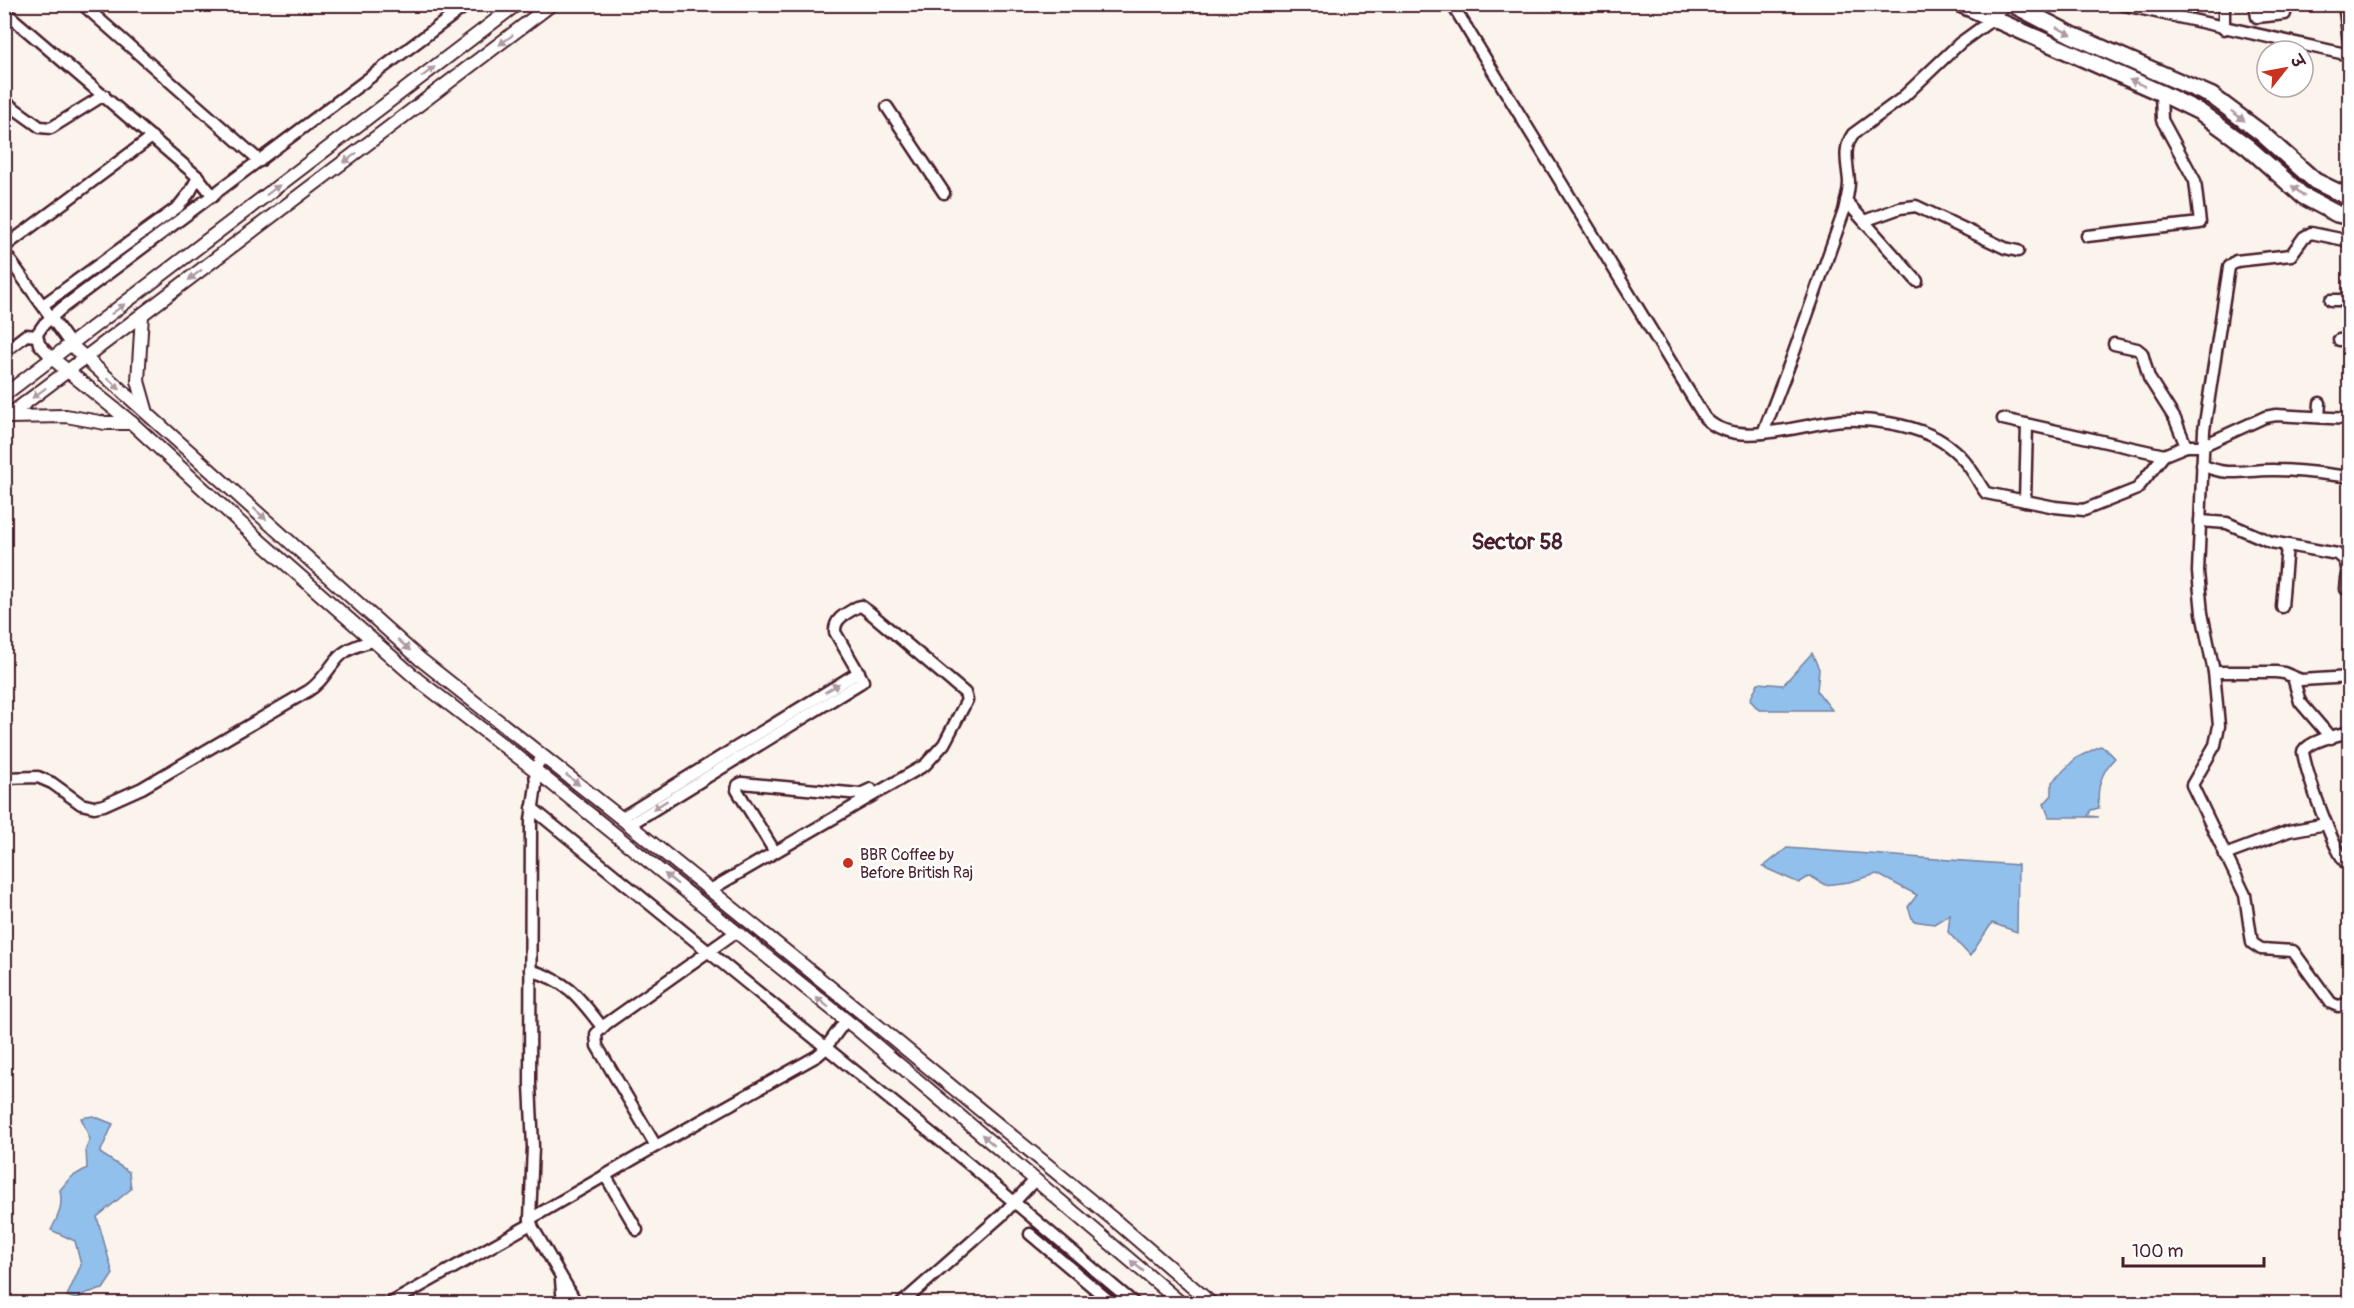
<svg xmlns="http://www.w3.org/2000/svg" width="2354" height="1308" font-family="Pangolin,'Playpen Sans Deva',sans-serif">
<rect width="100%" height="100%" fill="#fbf4ec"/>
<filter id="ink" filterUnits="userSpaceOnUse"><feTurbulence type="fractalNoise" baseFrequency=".0167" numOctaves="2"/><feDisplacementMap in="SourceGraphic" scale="12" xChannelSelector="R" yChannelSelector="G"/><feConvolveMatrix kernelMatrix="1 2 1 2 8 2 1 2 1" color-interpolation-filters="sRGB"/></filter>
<g filter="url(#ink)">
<g fill="#91c0ec" stroke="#75809f" stroke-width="1.5">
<polygon points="1812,653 1819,669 1817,691 1832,710 1759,710 1750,700 1758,683 1783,685"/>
<path d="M2100 746 2105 748 2115 758C2101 772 2096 788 2099 808L2091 810 2088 816 2099 817H2049L2044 804 2052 795V782L2076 758Z"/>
<polygon points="1787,848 2018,865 2017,932 1992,923 1970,956 1948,932 1950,914 1934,924 1913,921 1908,907 1917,895 1877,874 1849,882 1825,885 1810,876 1799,883 1763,867"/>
<path d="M93 1116 113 1124 100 1153 129 1172 131 1189 97 1217 113 1274 103 1289 86 1293 76 1299 67 1296 81 1265 75 1241 51 1230C59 1215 63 1206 60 1190L70 1178 87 1168 86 1149 90 1139 81 1118Z"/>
</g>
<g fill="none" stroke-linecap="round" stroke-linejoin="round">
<defs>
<g id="minor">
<polyline points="82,4 260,161"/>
<path d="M1452 4 1705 418C1736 451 1805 422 1845 420 1872 419 1906 424 1930 435 1948 443 1963 457 1974 474 1978 480 1981 487 1986 493L2055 507 2084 510 2137 489 2164 455 2186 446H2202L2265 417 2276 415 2350 419"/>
<polyline points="2120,4 2350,55"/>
<polyline points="2255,4 2257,17 2285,14"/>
<polyline points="2344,4 2349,42"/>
<polyline points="4,11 198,177 213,196"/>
<polyline points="2224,29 2224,4"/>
<polyline points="4,101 40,127 51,128 104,95"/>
<polyline points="887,107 944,193"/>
<polyline points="1846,201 1917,281"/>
<polyline points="1864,221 1900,208 1916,206 2005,248 2018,251"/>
<polyline points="2087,236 2200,223 2195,181 2162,120 2161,93"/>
<polyline points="2350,241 2311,233 2304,237 2291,255 2236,261 2229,267 2204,430 2198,572 2202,613 2214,672 2219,726 2215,745 2192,785 2245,895 2252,943 2261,949 2293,951 2331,1003 2338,1006 2350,1003"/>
<polyline points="4,247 152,137"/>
<polyline points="4,252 71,345"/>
<polyline points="2331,300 2350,300"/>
<polyline points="43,305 178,207 190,192 198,177"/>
<polyline points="2339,340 2350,339"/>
<polyline points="2114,344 2137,349 2142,353 2149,378 2175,419 2186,446"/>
<polyline points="4,352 26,335 37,336"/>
<polyline points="53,359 39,344 37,334 44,324 62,308 468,4"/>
<polyline points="2319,417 2320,403"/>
<polyline points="2003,419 2164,455"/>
<path d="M1763 433 1793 355 1844 211C1846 201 1849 192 1849 182 1848 165 1842 149 1853 134L1901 99 1960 43 1993 19 2004 4"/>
<path d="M2202 465C2230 478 2246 469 2275 470 2300 470 2325 474 2350 477"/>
<polyline points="2025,501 2027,425"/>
<path d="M2200 521 2227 523 2271 542 2337 554C2351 561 2347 576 2346 589"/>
<polyline points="2282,607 2287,545"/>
<polyline points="2214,672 2276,672 2284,673 2301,680 2350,677"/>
<polyline points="2293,677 2300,702 2331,738"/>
<path d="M2350 732C2337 735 2310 740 2303 752 2306 771 2335 858 2350 867"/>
<polyline points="542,756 535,770 536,785 531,820 530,1084 533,1147 530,1219 533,1228 577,1304"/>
<path d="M4 778 38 777 52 783 81 804 94 807 104 805 142 788 308 691C323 682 329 666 341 655 350 647 362 644 373 641"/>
<polyline points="532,808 969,1164 1135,1304"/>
<polyline points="621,818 859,672"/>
<path d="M629 825 860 683 863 681 861 677 835 632C834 618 846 614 857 607L861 606 868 611 965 693 967 700 944 744 925 765 710 890"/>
<polyline points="775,852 737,790 738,785 742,783 860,794 871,789"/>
<polyline points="2225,855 2289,831 2326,824"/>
<path d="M530 970C569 982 578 996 602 1027"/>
<polyline points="656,1146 597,1046 596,1034 606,1024 736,932"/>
<polyline points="605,1175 637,1230"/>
<polyline points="530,1219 656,1146 817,1056 824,1050 846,1020"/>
<polyline points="1030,1234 1113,1304"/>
<polyline points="561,1280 563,1304"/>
<polyline points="389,1304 531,1224"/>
<polyline points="901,1304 1002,1215 1034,1181"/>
</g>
<g id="tertiary">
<polyline points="142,315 138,381 147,413"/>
<polyline points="71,345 420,659 621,818 867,1017 1118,1223 1212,1304"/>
<polyline points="53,359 132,423 260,541 418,680 535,770 857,1029 1182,1304"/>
<polyline points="4,395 517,4"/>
<polyline points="8,417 66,416 105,423 132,423"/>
<polyline points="4,419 552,4"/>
</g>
<g id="secondary">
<polyline points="1960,4 2161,93 2200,112 2248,147 2303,196 2337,214 2350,217"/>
<polyline points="2012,4 2072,35 2212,96 2260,132 2315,181 2350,198"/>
</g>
</defs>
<use href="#minor" stroke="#4a1f2b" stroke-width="15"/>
<use href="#tertiary" stroke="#4a1f2b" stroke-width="16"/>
<use href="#secondary" stroke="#4a1f2b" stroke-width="20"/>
<use href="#minor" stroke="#fff" stroke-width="10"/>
<use href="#tertiary" stroke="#fff" stroke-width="12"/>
<use href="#secondary" stroke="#fff" stroke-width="15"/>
</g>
<defs><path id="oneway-solid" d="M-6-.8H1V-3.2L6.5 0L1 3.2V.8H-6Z" transform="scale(1.5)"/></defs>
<g fill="#ae9aa0">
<use href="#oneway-solid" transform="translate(2064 31) rotate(26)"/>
<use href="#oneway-solid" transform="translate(506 40) rotate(143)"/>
<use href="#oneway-solid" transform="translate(428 72) rotate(-37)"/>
<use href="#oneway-solid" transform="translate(2137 83) rotate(-157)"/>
<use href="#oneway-solid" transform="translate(2238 116) rotate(37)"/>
<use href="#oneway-solid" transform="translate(350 158) rotate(143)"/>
<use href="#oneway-solid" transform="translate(273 190) rotate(-37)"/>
<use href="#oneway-solid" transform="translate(2298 191) rotate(-140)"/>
<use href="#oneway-solid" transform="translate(195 275) rotate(142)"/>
<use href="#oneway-solid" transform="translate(118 309) rotate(-37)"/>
<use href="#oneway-solid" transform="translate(114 384) rotate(42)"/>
<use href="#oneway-solid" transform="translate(39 393) rotate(143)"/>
<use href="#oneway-solid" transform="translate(260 514) rotate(42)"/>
<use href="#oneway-solid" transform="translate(404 645) rotate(42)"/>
<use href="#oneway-solid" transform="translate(832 688) rotate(-32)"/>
<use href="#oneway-solid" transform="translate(573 780) rotate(38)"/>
<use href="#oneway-solid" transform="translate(660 805) rotate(148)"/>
<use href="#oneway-solid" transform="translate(671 879) rotate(-141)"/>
<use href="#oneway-solid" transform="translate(822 1002) rotate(-141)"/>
<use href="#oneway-solid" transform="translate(988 1140) rotate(-139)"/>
<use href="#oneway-solid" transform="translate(1137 1266) rotate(-140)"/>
</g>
</g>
<circle fill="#c8321e" stroke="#fff" stroke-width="2" cx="848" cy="863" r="6"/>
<g text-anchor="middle" stroke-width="5" stroke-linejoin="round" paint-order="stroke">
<g font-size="16" fill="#4a1f2b" stroke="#fff" text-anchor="start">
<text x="860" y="860">BBR Coffee by<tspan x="860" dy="18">Before British Raj</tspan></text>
</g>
<g font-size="22" font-weight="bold" fill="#4a1f2b" stroke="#fff">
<text x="1517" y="549">Sector 58</text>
</g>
</g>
<rect width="2354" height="1308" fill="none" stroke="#fff" stroke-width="24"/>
<rect x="12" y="12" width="2330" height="1284" fill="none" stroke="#4a1f2b" stroke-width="2" filter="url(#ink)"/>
<g transform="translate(2285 69) rotate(59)"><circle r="28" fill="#ffffff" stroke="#b7a5aa" stroke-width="1.5"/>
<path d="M0-4.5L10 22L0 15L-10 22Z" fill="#c8321e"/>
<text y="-9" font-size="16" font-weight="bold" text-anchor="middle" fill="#4a1f2b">उ</text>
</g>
<path d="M2123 1257v9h141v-9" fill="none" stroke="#4a1f2b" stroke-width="3"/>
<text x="2132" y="1257" font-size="18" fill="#4a1f2b" stroke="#ffffff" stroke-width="4.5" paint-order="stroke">100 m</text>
</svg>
